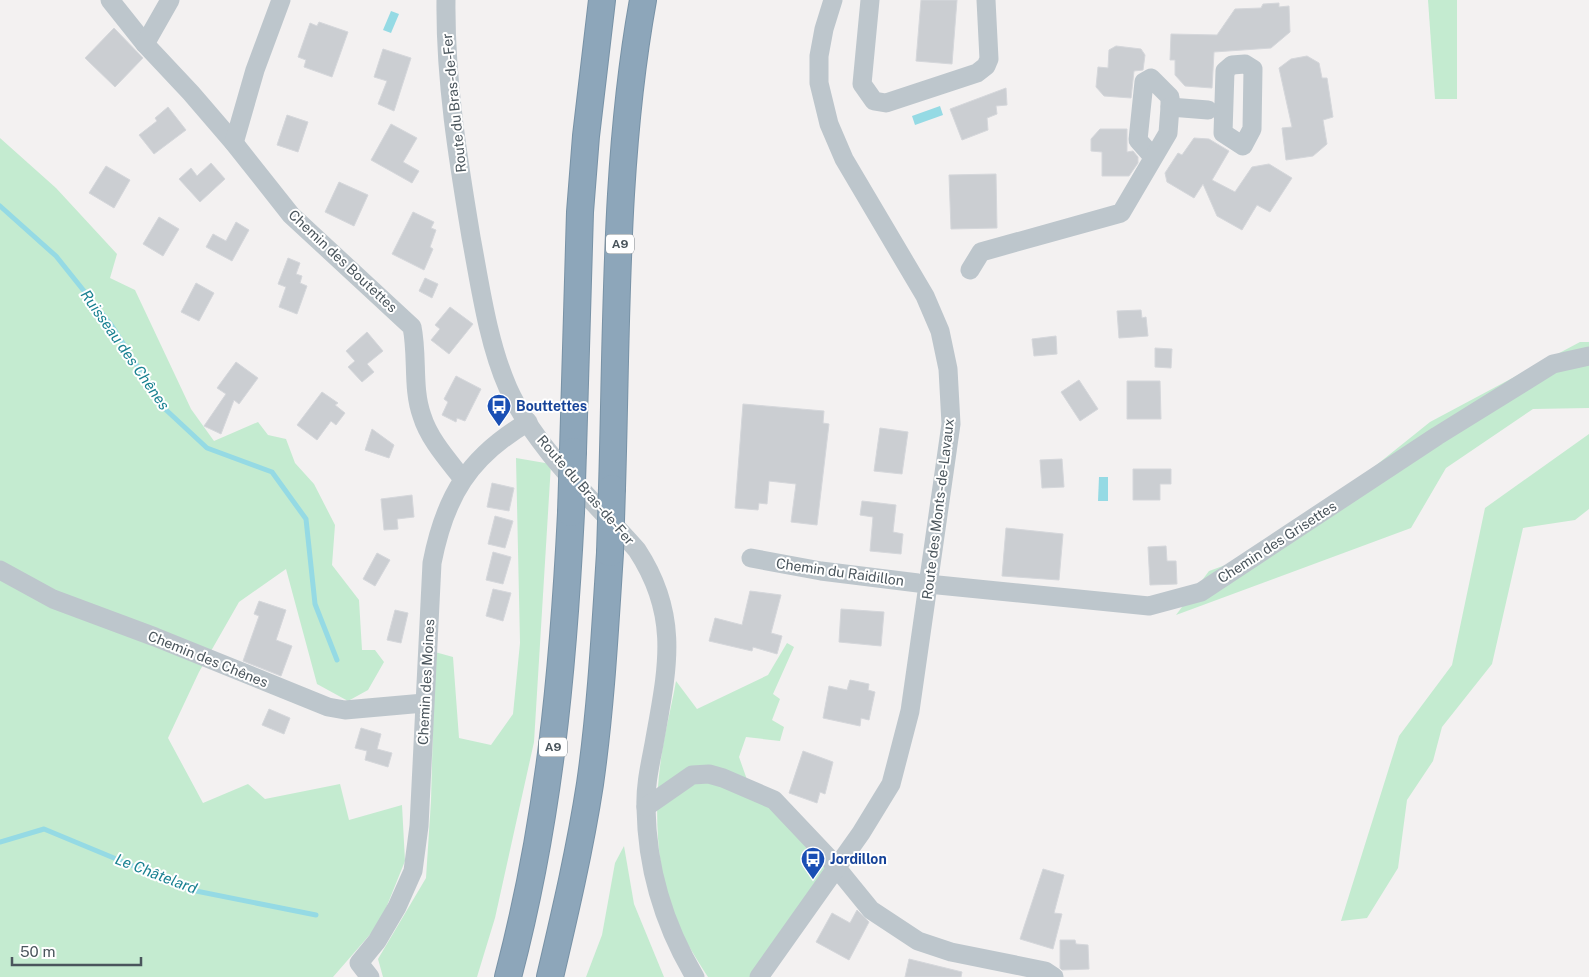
<svg xmlns="http://www.w3.org/2000/svg" width="1589" height="977" font-family="'Public Sans',sans-serif">
<rect width="100%" height="100%" fill="#f3f1f1"/>
<g fill="#c4ebd0">
<polygon points="1428,0 1457,0 1457,99 1435,99"/>
<polygon points="0,138 56,188 117,254 110,278 135,290 191,409 214,441 258,422 268,435 286,439 295,463 314,484 335,525 332,565 359,600 362,650 375,650 384,662 368,690 348,701 317,684 286,569 239,602 199,672 168,738 203,803 248,784 265,799 340,784 349,820 402,805 405,861 380,923 333,977 0,977"/>
<polygon points="1580,342 1589,342 1589,408 1533,409 1446,468 1411,528 1176,615 1209,571 1273,548 1430,422"/>
<polygon points="1589,434 1589,509 1575,520 1523,528 1492,664 1442,727 1433,761 1407,800 1398,868 1367,918 1341,921 1399,736 1452,665 1485,508"/>
<polygon points="516,458 551,464 534,742 495,918 477,977 383,977 378,959 426,878 431,801 435,652 453,657 459,738 491,745 513,714 520,643"/>
<path d="M787 643 794 647 773 694 780 699 772 720 784 727 780 741 746 737 739 757 751 791 836 868 759 977H708C695 957 682 936 673 914 657 871 654 812 660 767 663 738 671 710 676 681L697 709 768 675Z"/>
<polygon points="624,846 634,904 664,977 586,977 602,935 615,863"/>
</g>
<g fill="#95dae4">
<polygon points="391,11 399,14 391,33 383,30"/>
<polygon points="940,106 943,115 915,125 912,116"/>
<polygon points="1099,477 1108,477 1108,501 1098,501"/>
</g>
<g fill="none" stroke-linecap="round" stroke-linejoin="round">
<g stroke="#95dae4" stroke-width="5">
<polyline points="0,206 56,256 112,326 164,408 207,448 272,472 306,519 315,604 337,660"/>
<polyline points="0,842 44,829 191,890 316,915"/>
</g>
</g>
<g fill="#cbced2" stroke="#d5d7db">
<polygon points="921,0 957,0 952,64 916,61"/>
<polygon points="1279,3 1279,7 1289,6 1290,32 1271,48 1214,52 1212,88 1185,86 1175,75 1175,60 1170,60 1171,34 1217,35 1235,9 1261,8 1263,4"/>
<polygon points="319,22 348,32 332,77 304,67 306,60 298,57 310,23 317,26"/>
<polygon points="114,28 143,58 115,87 85,58"/>
<polygon points="1116,46 1141,49 1145,55 1143,70 1134,71 1131,98 1104,96 1096,87 1098,67 1108,68 1109,50"/>
<polygon points="383,49 411,58 394,111 378,104 387,81 374,77"/>
<polygon points="1307,56 1319,63 1322,78 1327,78 1333,117 1323,120 1327,144 1313,156 1286,160 1282,128 1292,127 1279,68 1291,59"/>
<polygon points="1006,88 1007,105 996,106 997,114 987,118 988,130 962,140 950,109"/>
<polygon points="168,107 186,130 154,154 139,135 157,121 155,118"/>
<polygon points="287,115 308,122 298,152 277,145"/>
<polygon points="391,124 417,138 403,162 419,171 412,183 371,160"/>
<polygon points="1100,129 1127,129 1127,152 1133,151 1138,157 1138,163 1129,176 1102,176 1102,152 1091,151 1091,139"/>
<polygon points="1194,138 1209,139 1229,151 1212,180 1235,192 1252,167 1269,164 1292,178 1270,212 1257,205 1242,230 1217,216 1203,184 1194,198 1167,182 1165,173 1178,153 1182,155"/>
<polygon points="211,163 225,179 200,202 179,179 191,168 197,176"/>
<polygon points="106,166 130,180 114,208 89,193"/>
<polygon points="996,174 997,228 951,229 949,175"/>
<polygon points="339,182 368,195 354,226 325,212"/>
<polygon points="413,212 434,222 431,228 436,230 430,247 433,249 424,270 392,254"/>
<polygon points="159,217 179,229 163,256 143,244"/>
<polygon points="236,222 249,230 232,261 206,247 213,234 226,241"/>
<polygon points="288,258 300,263 296,274 302,276 300,283 307,286 297,314 279,307 286,287 278,284"/>
<polygon points="425,278 438,284 432,298 419,291"/>
<polygon points="196,283 214,293 199,321 181,312"/>
<polygon points="450,307 473,324 449,354 431,340 440,329 435,325"/>
<polygon points="1141,310 1142,318 1146,317 1148,336 1119,338 1117,311"/>
<polygon points="367,332 383,351 367,364 374,372 362,382 348,367 355,361 346,351"/>
<polygon points="1056,336 1057,354 1034,356 1032,339"/>
<polygon points="1155,348 1172,349 1171,368 1155,367"/>
<polygon points="236,362 258,378 239,404 234,400 221,434 204,426 226,394 217,388"/>
<polygon points="456,376 481,389 465,421 457,418 456,422 442,415 448,402 444,399"/>
<polygon points="1079,380 1098,409 1080,421 1061,392"/>
<polygon points="1127,381 1160,381 1161,419 1127,419"/>
<polygon points="322,392 338,403 335,405 345,413 336,425 331,421 317,440 297,425"/>
<polygon points="743,404 824,411 823,423 829,424 817,525 791,522 796,484 769,481 767,504 759,503 758,510 735,508"/>
<polygon points="880,428 908,432 902,474 874,471"/>
<polygon points="372,429 394,445 389,458 365,450"/>
<polygon points="1062,459 1064,487 1042,488 1040,460"/>
<polygon points="1133,469 1171,469 1171,484 1160,484 1160,500 1133,500"/>
<polygon points="492,483 514,488 509,511 487,507"/>
<polygon points="412,495 414,517 397,519 398,529 384,530 381,499"/>
<polygon points="862,501 896,505 893,532 903,534 901,554 870,551 873,517 860,515"/>
<polygon points="495,516 513,521 505,548 488,544"/>
<polygon points="1006,528 1063,534 1059,580 1002,576"/>
<polygon points="1166,546 1167,561 1176,561 1177,584 1150,585 1148,547"/>
<polygon points="493,552 511,557 503,584 486,580"/>
<polygon points="377,553 390,560 375,586 363,579"/>
<polygon points="493,589 511,593 503,621 486,616"/>
<polygon points="750,591 781,595 771,633 782,636 777,654 753,647 752,651 709,641 715,618 742,625"/>
<polygon points="259,601 286,610 276,640 292,646 281,676 243,661 259,616 254,614"/>
<polygon points="841,609 884,612 881,646 839,642"/>
<polygon points="395,610 408,613 401,643 387,640"/>
<polygon points="850,680 869,684 868,690 875,692 869,720 861,718 860,726 823,718 829,686 847,690"/>
<polygon points="269,709 290,718 284,734 262,725"/>
<polygon points="361,728 381,734 377,749 392,753 388,767 365,760 367,751 355,748"/>
<polygon points="803,751 833,762 825,794 820,792 817,803 789,793"/>
<polygon points="1043,869 1064,875 1054,913 1062,914 1053,949 1020,939"/>
<polygon points="857,910 869,922 849,960 816,942 832,913 850,923"/>
<polygon points="1060,940 1075,940 1076,944 1088,945 1089,969 1062,970 1060,968"/>
<polygon points="909,959 962,972 961,977 905,977"/>
</g>
<g fill="none" stroke-linecap="round" stroke-linejoin="round">
<defs>
<g id="highway">
<polyline points="573,451 580,212 586,136 602,0"/>
<path d="M612 488C617 326 614 160 643 0"/>
<path d="M508 977C549 822 563 672 571 513"/>
<path d="M550 977C565 913 580 849 590 784 601 707 605 630 610 553"/>
</g>
</defs>
<use href="#highway" stroke="#7892a6" stroke-width="28"/>
<g stroke="#bdc6cc" stroke-width="19">
<path d="M110 0 145 44 191 93 234 143 291 215 412 327C418 356 412 389 422 416 429 439 448 460 462 478"/>
<path d="M446 0C445 79 458 159 471 237 480 285 488 343 508 388 535 448 594 501 637 550 681 617 667 670 654 744 650 765 645 786 646 808 647 869 664 925 695 977"/>
<polyline points="870,0 862,84 874,101 886,103 977,73 986,66 989,59 986,0"/>
<polyline points="145,44 170,0"/>
<polygon points="1245,64 1253,69 1252,129 1243,146 1223,133 1225,71 1232,65"/>
<polyline points="234,143 255,70 281,0"/>
<polyline points="1153,157 1138,140 1144,82 1151,78 1170,97 1170,107"/>
<polyline points="970,270 981,252 1121,213 1168,133 1170,107 1208,110"/>
<polyline points="751,558 821,571 918,583 1149,606 1201,592 1437,436 1553,364 1589,356"/>
<polyline points="0,570 53,599 155,637 328,707 345,710 424,703"/>
<polyline points="646,807 692,775 709,774 723,778 774,800 827,856 871,910 918,941 951,952 1045,971 1054,977"/>
<path d="M370 977 359 963 377 941 397 907 413 871 419 826 432 563C445 496 469 457 528 422"/>
<polyline points="759,977 861,833 891,784 910,711 951,424 948,369 940,331 925,296 844,159 829,124 819,83 819,56 824,29 833,0"/>
</g>
<use href="#highway" stroke="#8da6ba" stroke-width="26"/>
<defs>
<g id="highway-bridge">
<polyline points="571,513 573,451"/>
<polyline points="610,553 612,488"/>
</g>
</defs>
<use href="#highway-bridge" stroke="#7892a6" stroke-width="28" stroke-linecap="butt"/>
<use href="#highway-bridge" stroke="#8da6ba" stroke-width="26"/>
</g>
<defs>
<symbol id="bus-pin" viewBox="-11 -11 22 30"><path d="M0 17L-7.5 6A9.5 9.5 0 1 1 7.5 6Z" fill="#1a4fb4" stroke="#fff"/><path d="M-5-6H5V4H4V6H2V4H-2V6H-4V4H-5ZM-3.5-4V0h7V-4ZM-3.5 1.2v1.5H-2V1.2ZM2 1.2v1.5H3.5V1.2Z" fill="#fff"/></symbol>
</defs>
<g fill-rule="evenodd">
<use href="#bus-pin" x="485" y="392" width="28" height="38"/>
<use href="#bus-pin" x="799" y="845" width="28" height="38"/>
</g>
<g text-anchor="middle" stroke-width="4" stroke-linejoin="round" paint-order="stroke">
<g fill="#fff" stroke="#80888d" stroke-width="1">
<rect x="606" y="234.5" width="28" height="19" rx="4"/>
<rect x="539" y="737.5" width="28" height="19" rx="4"/>
</g>
<g font-size="12" font-weight="bold" fill="#4a555c">
<text x="620" y="248">A9</text>
<text x="553" y="751">A9</text>
</g>
<g font-size="14" fill="#4a555c" stroke="#fff">
<text transform="translate(454 103) rotate(-96)" y="5">Route du Bras-de-Fer</text>
<text transform="translate(343 261) rotate(43)" y="5">Chemin des Boutettes</text>
<text transform="translate(586 490) rotate(49)" y="5">Route du Bras-de-Fer</text>
<text transform="translate(938 509) rotate(-83)" y="5">Route des Monts-de-Lavaux</text>
<text transform="translate(1277 542) rotate(-33)" y="5">Chemin des Grisettes</text>
<text transform="translate(840 572) rotate(8)" y="5">Chemin du Raidillon</text>
<text transform="translate(208 659) rotate(22)" y="5">Chemin des Chênes</text>
<text transform="translate(426 682) rotate(-87)" y="5">Chemin des Moines</text>
</g>
<g font-size="14" font-weight="bold" fill="#164399" stroke="#fff" text-anchor="start">
<text x="516" y="411">Bouttettes</text>
<text x="830" y="864">Jordillon</text>
</g>
<g font-size="15" font-style="italic" fill="#198191" stroke="#fff">
<text transform="translate(125 350) rotate(55)" y="5">Ruisseau des Chênes</text>
<text transform="translate(156 874) rotate(21)" y="5">Le Châtelard</text>
</g>
</g>
<path d="M12 957v8h129v-8" fill="none" stroke="#4a555c" stroke-width="2.5"/>
<text x="20" y="957" font-size="15" fill="#4a555c" stroke="#ffffff" stroke-width="4" paint-order="stroke">50 m</text>
</svg>
